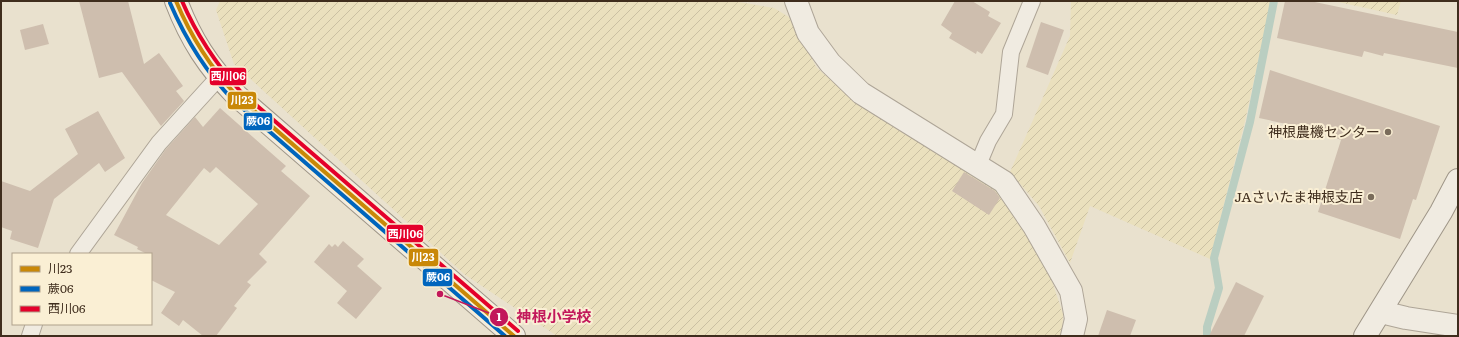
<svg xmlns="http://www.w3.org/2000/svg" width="1459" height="337" font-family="Literata,'Noto Sans JP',serif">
<defs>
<pattern id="farmland-furrows" width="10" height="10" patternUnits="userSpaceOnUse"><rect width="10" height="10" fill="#eae0bd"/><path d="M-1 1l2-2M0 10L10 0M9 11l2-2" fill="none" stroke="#cac0a2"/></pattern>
</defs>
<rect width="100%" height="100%" fill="#e9e1ce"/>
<g fill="url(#farmland-furrows)">
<polygon points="220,1 733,1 774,8 789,17 817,68 869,112 1003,191 1049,272 1063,314 1062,336 557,336 464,274 234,64 216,10"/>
<polygon points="1071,1 1271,1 1245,121 1210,259 1090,206 1070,263 1039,206 1010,172 1070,36"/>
<polygon points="1334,1 1401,1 1397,15"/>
</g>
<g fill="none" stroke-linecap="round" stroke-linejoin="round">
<polyline stroke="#bacec1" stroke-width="8" points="1207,336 1207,327 1219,288 1214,258 1250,122 1274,1"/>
</g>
<g fill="#cebeae" fill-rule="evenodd">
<polygon points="79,1 128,1 144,64 159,53 183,86 176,91 184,101 161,126 122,72 99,78"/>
<polygon points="955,1 972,1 990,12 988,16 1001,23 982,54 977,51 976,54 949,38 952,33 941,25"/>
<polygon points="1285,1 1310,1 1458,32 1458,68 1384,53 1383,56 1364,51 1362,57 1277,38"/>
<polygon points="1041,22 1064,30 1048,75 1026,67"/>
<polygon points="43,24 49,44 25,50 20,30"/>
<polygon points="1270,70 1440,126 1416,200 1413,199 1400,239 1318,212 1341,140 1336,138 1337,135 1259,118"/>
<path d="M220 108 286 166 281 171 310 196 259 254 267 262 247 282 251 285 234 306 237 308 216 336H203L183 320 179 326 161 313 175 292 151 280V254H147L137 249 138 247 114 235 142 183 166 149 195 117 203 127ZM216 167 258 204 219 245 166 215 204 168 210 173Z"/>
<polygon points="98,111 125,158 105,172 99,163 54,199 38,248 10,239 12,231 1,227 1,181 30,191 78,154 65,129"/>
<polygon points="964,172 995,191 1000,198 989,215 952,191"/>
<polygon points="343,241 364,259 357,266 382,288 356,319 337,303 347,291 314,262 329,244 332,247 335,244 338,247"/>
<polygon points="1236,282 1264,296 1244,336 1209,336"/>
<polygon points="1107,310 1136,320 1130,336 1098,336"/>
</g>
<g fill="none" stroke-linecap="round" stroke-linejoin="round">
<defs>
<g id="lane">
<polyline points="978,165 988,141 1004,114 1011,52 1032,1"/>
<polyline points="78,254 159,143 219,77"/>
<polyline points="30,336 34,324"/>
</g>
<g id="street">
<polyline points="796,1 808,33 830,63 861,93 1004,182 1034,226 1071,291 1076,319 1072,336"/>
<polyline points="1381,312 1406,318 1458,326"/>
</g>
<g id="secondary">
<path d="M176 1C191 40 208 66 237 96L514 336"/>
<polyline points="1365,336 1441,212 1458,180"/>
</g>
</defs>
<use href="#lane" stroke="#aea597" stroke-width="18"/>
<use href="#street" stroke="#aea597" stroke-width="24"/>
<use href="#secondary" stroke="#9e9587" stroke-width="24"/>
<use href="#lane" stroke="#f0ebe1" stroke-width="16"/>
<use href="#street" stroke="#f0ebe1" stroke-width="22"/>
<use href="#secondary" stroke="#f0ebe1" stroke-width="22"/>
<defs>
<path id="bus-1" d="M176 1C191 37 210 67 237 96L514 336"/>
<path id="bus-2" d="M170 3C186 40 205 71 233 100L505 336"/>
<path id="bus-3" d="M182 1C197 36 216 64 241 92L518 331"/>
</defs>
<use href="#bus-1" stroke="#faefd4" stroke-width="7"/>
<use href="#bus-2" stroke="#faefd4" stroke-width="7"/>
<use href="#bus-3" stroke="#faefd4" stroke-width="7"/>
<use href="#bus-1" stroke="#c98807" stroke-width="4"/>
<use href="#bus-2" stroke="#0065bd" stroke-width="4"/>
<use href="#bus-3" stroke="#e4002b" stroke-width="4"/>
</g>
<g fill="#7a6c5b" stroke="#faefd4" stroke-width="1.5">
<circle cx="1388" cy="132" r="4"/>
<circle cx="1371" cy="197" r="4"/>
</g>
<g text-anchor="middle" stroke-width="4" stroke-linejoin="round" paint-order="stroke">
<g font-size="14" fill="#3f2d1d" stroke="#faefd4" text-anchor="end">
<text x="1380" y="137">神根農機センター</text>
<text x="1363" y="202">JAさいたま神根支店</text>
</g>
</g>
<path fill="none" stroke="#c2185b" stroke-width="1.5" d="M440 294L499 317"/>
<g fill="#c2185b" stroke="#faefd4" stroke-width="1.5">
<circle cx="440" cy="294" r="4"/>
<circle cx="499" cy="317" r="10"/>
</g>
<g font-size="12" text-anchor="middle" font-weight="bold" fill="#fff">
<text x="499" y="321">1</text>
</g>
<g font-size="15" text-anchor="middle" font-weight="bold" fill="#c2185b" stroke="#faefd4" stroke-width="4" stroke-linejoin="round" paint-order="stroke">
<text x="554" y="322">神根小学校</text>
</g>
<g stroke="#faefd4" stroke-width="1.5">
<rect x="209" y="67" width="38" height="19" rx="4" fill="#e4002b"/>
<rect x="227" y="91" width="30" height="19" rx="4" fill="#c98807"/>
<rect x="243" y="112" width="30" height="19" rx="4" fill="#0065bd"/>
<rect x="386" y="224" width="38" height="19" rx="4" fill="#e4002b"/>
<rect x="408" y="248" width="31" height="19" rx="4" fill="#c98807"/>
<rect x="422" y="268" width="31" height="19" rx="4" fill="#0065bd"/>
</g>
<g font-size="11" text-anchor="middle" font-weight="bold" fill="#fff">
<text x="228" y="80">西川06</text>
<text x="242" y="104">川23</text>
<text x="258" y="125">蕨06</text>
<text x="405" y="238">西川06</text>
<text x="423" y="261">川23</text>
<text x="438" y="281">蕨06</text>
</g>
<rect width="1459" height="337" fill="none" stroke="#3f2d1d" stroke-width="4"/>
<rect x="12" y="253" width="140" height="72" fill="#faefd4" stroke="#afa18b"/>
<rect x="20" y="266" width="20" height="6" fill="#c98807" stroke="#afa18b"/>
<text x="48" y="273" font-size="12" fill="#3f2d1d">川23</text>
<rect x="20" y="286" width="20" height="6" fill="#0065bd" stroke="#afa18b"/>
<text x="48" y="293" font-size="12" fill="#3f2d1d">蕨06</text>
<rect x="20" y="306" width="20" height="6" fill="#e4002b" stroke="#afa18b"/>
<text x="48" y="313" font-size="12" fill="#3f2d1d">西川06</text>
</svg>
